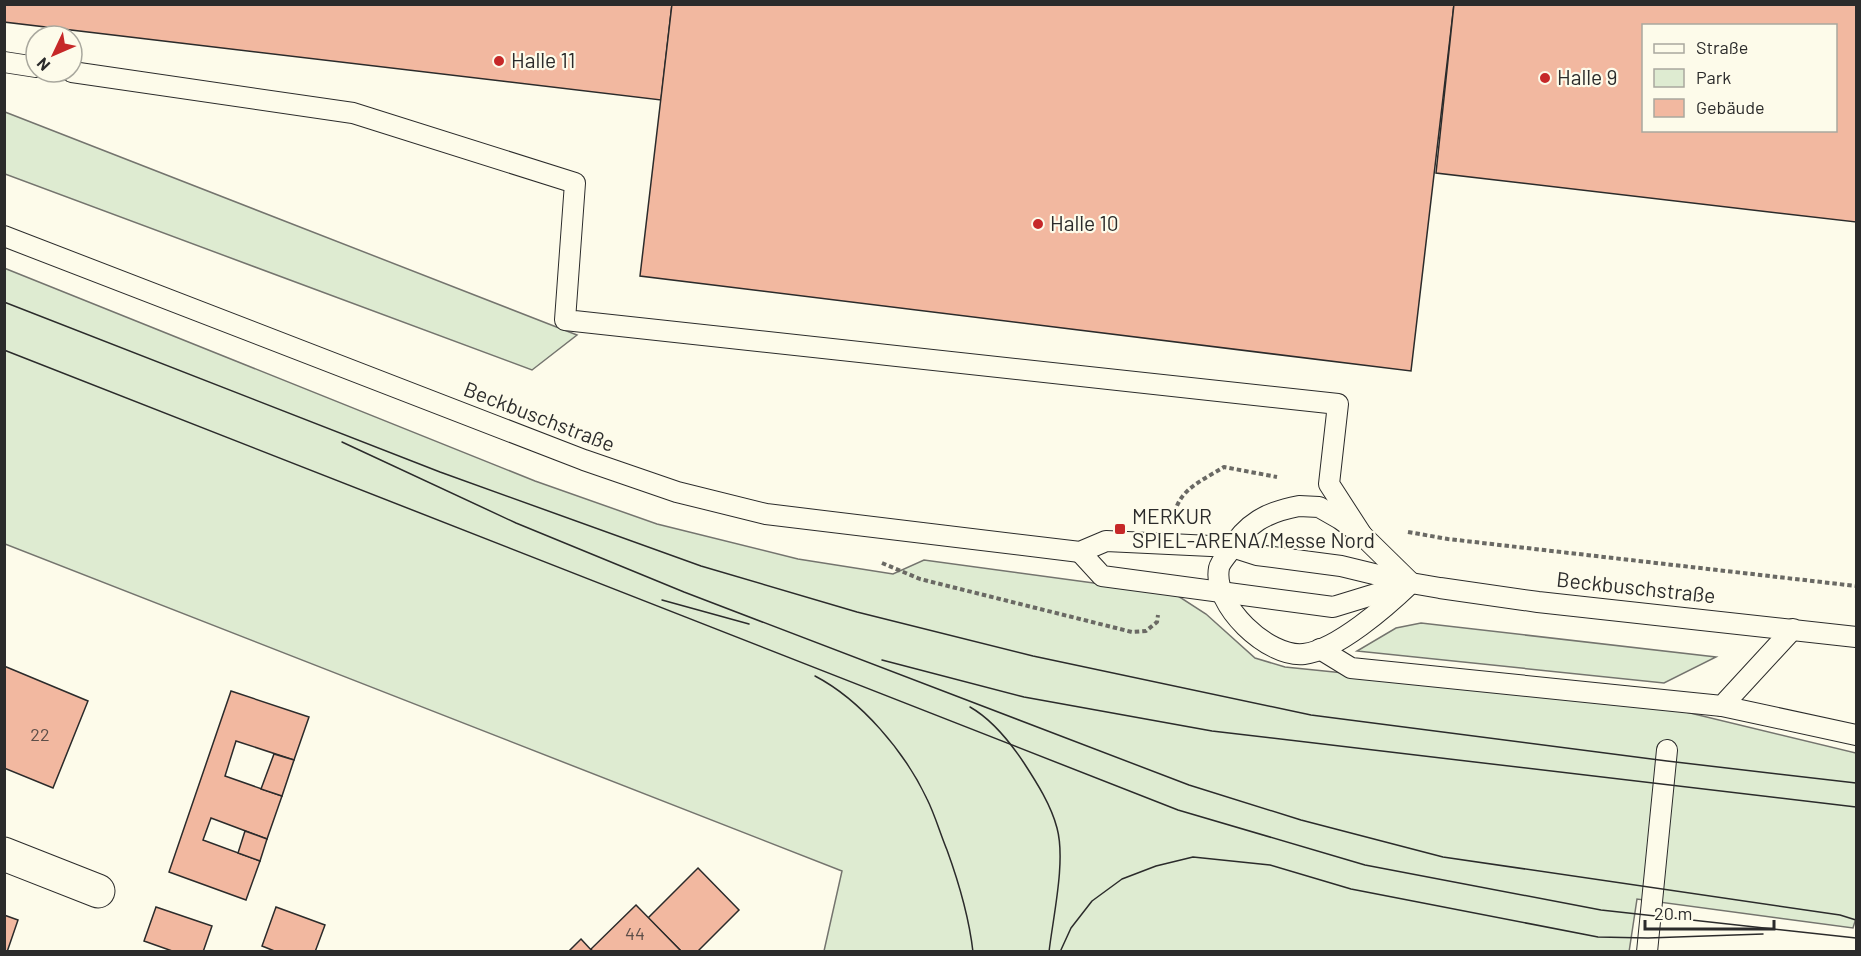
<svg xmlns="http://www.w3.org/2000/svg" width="1861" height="956" font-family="Barlow,sans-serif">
<rect width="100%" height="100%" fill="#fdfbea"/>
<g fill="#deebd1" stroke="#74746e" stroke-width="1.5">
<polygon points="5,112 577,335 532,370 5,174"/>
<polygon points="4,268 535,481 657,524 798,559 893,574 924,560 1175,594 1206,614 1255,658 1285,667 1657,705 1856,753 1856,918 1853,928 1637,899 1629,952 824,951 842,871 5,544"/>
<polygon points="1421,623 1716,657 1664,683 1357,651 1396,628"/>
</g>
<g fill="#f2b8a0" stroke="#2b2b2b" stroke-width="1.5" fill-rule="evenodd">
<polygon points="4,4 672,4 661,100 4,22"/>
<polygon points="672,4 1454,4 1411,371 640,276"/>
<path d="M1454 4H1856V222L1436 173ZM1644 26H1836V130H1644Z"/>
<polygon points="4,666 88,701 53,788 4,768"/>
<polygon points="231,691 309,717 294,760 236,741 225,776 282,796 267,839 211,818 203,840 260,861 246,900 169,872"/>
<polygon points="274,754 294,760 282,796 261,789"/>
<polygon points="245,831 267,839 260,861 238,853"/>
<polygon points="698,868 739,910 697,952 678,952 680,950 648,918"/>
<polygon points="636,905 680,950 678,952 593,952 591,949"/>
<polygon points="156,907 212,926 203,952 175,952 144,941"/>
<polygon points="276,907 325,925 315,952 277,952 262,946"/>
<polygon points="4,915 18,920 7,952 4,952"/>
<polygon points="581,939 593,952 568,952"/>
</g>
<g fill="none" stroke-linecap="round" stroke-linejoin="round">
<defs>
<g id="lane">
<polyline points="4,62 36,67"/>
<polyline points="72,72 353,113 575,183 565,320 1338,404 1329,484 1362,535"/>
<polyline points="4,236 584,460 677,492 766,514 1080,552 1106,541 1232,547 1257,555 1341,566 1411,583 1440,588 1538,602 1856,637"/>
<path d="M1299 506 1319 507 1340 519 1362 535 1411 583C1387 606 1337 650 1304 654 1268 658 1212 605 1219 568 1220 563 1226 556 1229 552 1246 523 1267 512 1299 506Z"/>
<polyline points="1080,552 1102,576 1333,607 1405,585"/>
<polyline points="1320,649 1351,668 1722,706 1793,629"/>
<polyline points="1722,706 1856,735"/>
<polyline points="1647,952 1667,750"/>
</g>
<polyline id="street" points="4,854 98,891"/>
</defs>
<use href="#lane" stroke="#2b2b2b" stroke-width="22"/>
<use href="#street" stroke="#2b2b2b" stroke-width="35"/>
<g stroke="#6a6964" stroke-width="4" stroke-dasharray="4.5 3" stroke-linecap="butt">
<path d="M1175 513C1179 489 1205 479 1224 467L1277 477"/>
<polyline points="1408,532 1448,539 1856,586"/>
<polyline points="882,563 920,579 1132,632 1146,631 1157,622 1158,615"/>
</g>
<use href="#lane" stroke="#fdfbea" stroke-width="20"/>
<use href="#street" stroke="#fdfbea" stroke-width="33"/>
<g stroke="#2b2b2b" stroke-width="1.5">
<polyline points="4,302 440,472 701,566 857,612 1033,656 1311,715 1667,761 1856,783"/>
<polyline points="4,350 1178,810 1365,865 1601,910 1856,938"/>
<polyline points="342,442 516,523 684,592 1189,785 1301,820 1443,857 1840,915 1856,920"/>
<polyline points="662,600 749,624"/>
<polyline points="882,660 1024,697 1212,731 1856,807"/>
<path d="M815 676C861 700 905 752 927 799 935 815 940 833 947 850 959 883 969 917 973 952"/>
<path d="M970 707C993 720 1010 742 1024 763 1037 783 1051 805 1057 828 1066 861 1053 917 1049 952"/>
<polyline points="1060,952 1071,928 1092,901 1122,879 1156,866 1193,857 1270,865 1351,889 1598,937 1648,938 1763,934"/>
</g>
</g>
<g fill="#c62828" stroke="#fdfbea" stroke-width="2">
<circle cx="499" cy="61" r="6"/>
<circle cx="1545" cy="78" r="6"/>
<circle cx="1038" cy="224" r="6"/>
<rect x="1114" y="523" width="12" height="12" rx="3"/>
</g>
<g text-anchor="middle" stroke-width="4.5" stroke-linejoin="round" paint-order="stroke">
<g font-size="18" fill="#5d4e48">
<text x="40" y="741">22</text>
<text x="635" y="940">44</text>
</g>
<g font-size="21" fill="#2b2b2b" stroke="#fdfbea" text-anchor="start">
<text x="511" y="68">Halle 11</text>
<text x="1557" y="85">Halle 9</text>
<text x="1050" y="231">Halle 10</text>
<text x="1132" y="524">MERKUR<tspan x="1132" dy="24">SPIEL-ARENA/Messe Nord</tspan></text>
</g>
<g font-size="21" fill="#2b2b2b" stroke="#fdfbea">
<text transform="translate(539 417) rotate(21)" y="7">Beckbuschstraße</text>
<text transform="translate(1636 588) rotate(6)" y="7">Beckbuschstraße</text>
</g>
</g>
<rect width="1861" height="956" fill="none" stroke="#2b2b2b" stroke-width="12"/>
<rect x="1642" y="24" width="195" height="108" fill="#fdfbea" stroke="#a9a89e" stroke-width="1.5"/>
<rect x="1654" y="44" width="30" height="9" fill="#fdfbea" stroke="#a9a89e" stroke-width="1.5"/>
<text x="1696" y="54" font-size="18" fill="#2b2b2b">Straße</text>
<rect x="1654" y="69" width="30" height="18" fill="#deebd1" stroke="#a9a89e" stroke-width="1.5"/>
<text x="1696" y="84" font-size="18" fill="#2b2b2b">Park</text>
<rect x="1654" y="99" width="30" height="18" fill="#f2b8a0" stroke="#a9a89e" stroke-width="1.5"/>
<text x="1696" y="114" font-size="18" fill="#2b2b2b">Gebäude</text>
<g transform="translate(54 54) rotate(226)"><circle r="28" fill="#fdfbea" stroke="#a9a89e" stroke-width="1.5"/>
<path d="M0-4.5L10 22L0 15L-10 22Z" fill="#c62828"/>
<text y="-9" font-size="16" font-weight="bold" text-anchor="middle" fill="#2b2b2b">N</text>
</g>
<path d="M1645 920v9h129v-9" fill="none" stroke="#2b2b2b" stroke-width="3"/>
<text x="1654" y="920" font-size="18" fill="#2b2b2b" stroke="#fdfbea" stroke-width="4.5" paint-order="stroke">20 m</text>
</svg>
